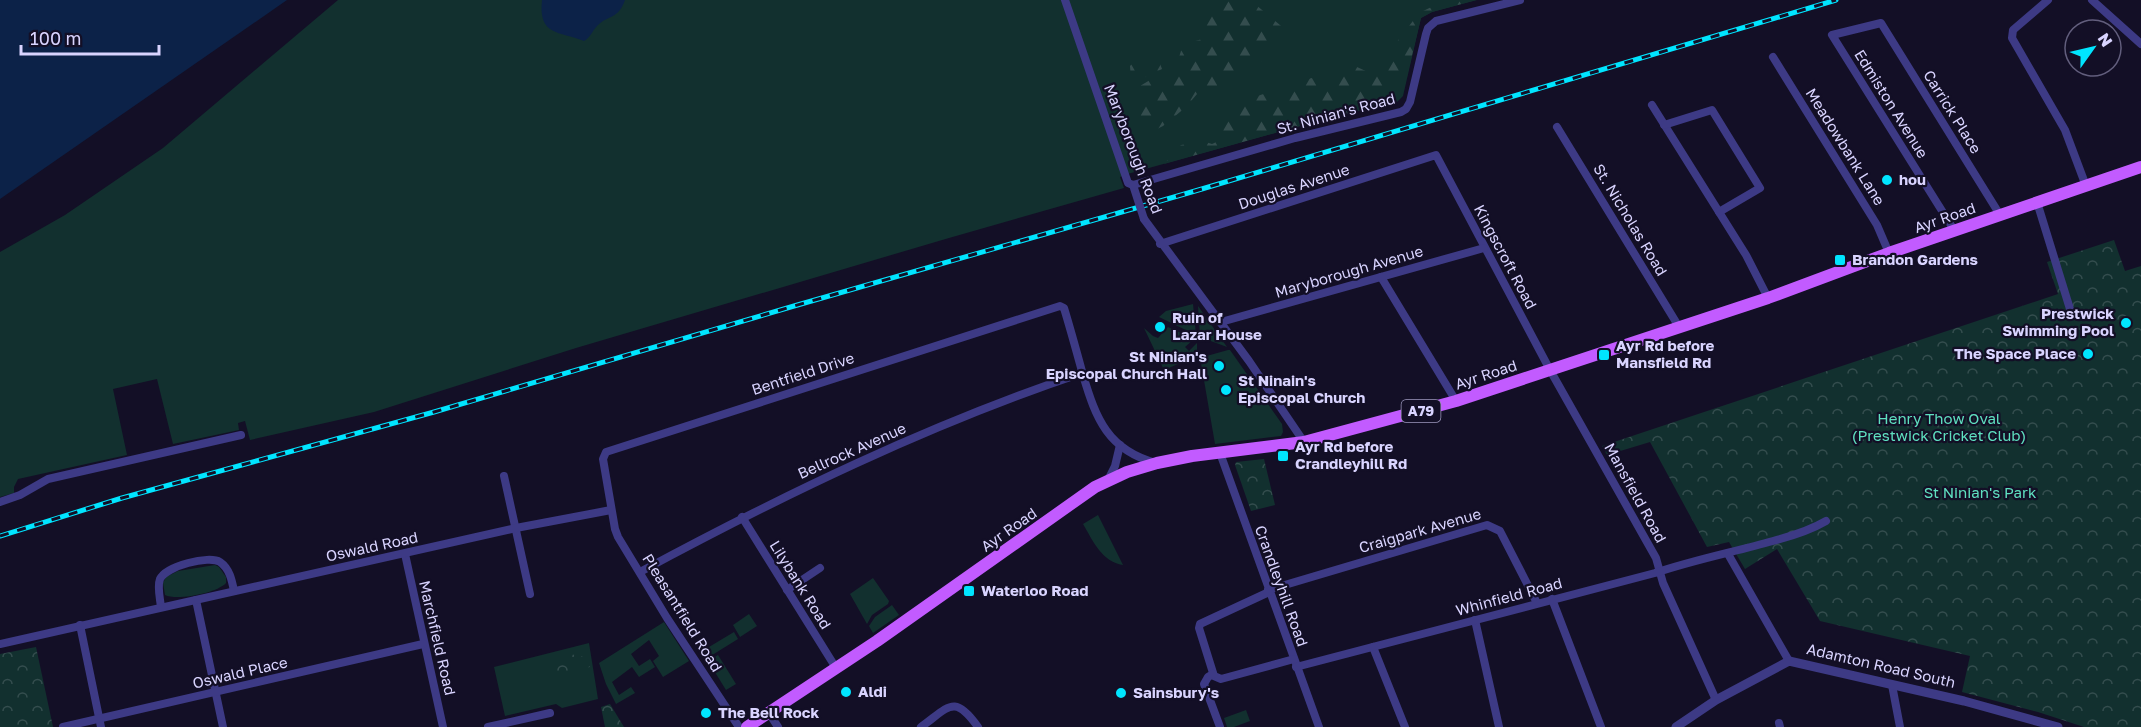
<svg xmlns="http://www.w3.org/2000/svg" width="2141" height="727" font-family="'Golos Text',sans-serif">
<defs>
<pattern id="forest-firs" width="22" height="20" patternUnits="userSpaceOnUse" patternTransform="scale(1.5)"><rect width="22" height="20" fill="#12302f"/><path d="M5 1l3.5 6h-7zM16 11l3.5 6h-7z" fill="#344d4e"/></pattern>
<pattern id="park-crowns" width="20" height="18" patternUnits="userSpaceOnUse" patternTransform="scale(1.5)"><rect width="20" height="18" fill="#12302f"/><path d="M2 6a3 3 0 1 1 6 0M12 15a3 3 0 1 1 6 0" fill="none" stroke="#344d4e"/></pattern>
</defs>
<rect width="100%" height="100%" fill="#130f26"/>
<g fill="#12302f">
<polygon points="338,0 1477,0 1432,12 1421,18 1403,96 1396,103 1336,116 1131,173 1120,177 1124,188 949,238 576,348 374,412 250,440 245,421 238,423 239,430 173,444 157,379 113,389 127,455 18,479 14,487 14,493 0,497 0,252 65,215 163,148"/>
<polygon points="1193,304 1196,335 1159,317 1166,311"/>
<polygon points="1198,306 1227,347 1200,337"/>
<polygon points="1168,327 1194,339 1185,347 1189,351 1197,343 1197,356 1164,370 1144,328 1153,336 1158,338"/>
<polygon points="1228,350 1230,350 1282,424 1283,432 1281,436 1215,444 1201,363 1204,362 1203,357"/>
<path d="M1098 515 1123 565C1102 562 1093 541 1083 524Z"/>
<path d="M215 565 219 567 226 577V583C217 593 177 601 165 595L163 583 166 577 178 571Z"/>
<polygon points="873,578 889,601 888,604 872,615 867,624 850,594"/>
<polygon points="892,605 899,615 873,633 869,626 875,617"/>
<polygon points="749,614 757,626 740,637 733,625"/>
<polygon points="664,622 689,661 663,677 653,661 659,656 649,640 631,654 639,666 650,659 655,667 639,677 632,667 612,682 619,695 631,687 635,693 616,704 606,684 599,663"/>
<polygon points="734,632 738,639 709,657 704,650"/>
<polygon points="589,643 598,699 562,708 556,704 505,716 494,667"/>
<polygon points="718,655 736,684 726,690 708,661"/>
<polygon points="1246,710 1250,721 1234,727 1227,727 1224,718"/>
</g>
<g fill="url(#forest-firs)">
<path d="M1224 0H1250L1286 30 1266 60 1245 66 1234 75 1220 82 1212 92 1197 94 1186 107 1163 126 1147 134C1130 122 1134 102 1140 86L1160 74 1177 70 1184 75 1186 74 1177 63 1181 51 1192 42 1209 37 1204 34C1207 18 1212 11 1224 0Z"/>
<polygon points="1446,0 1476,0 1432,12 1421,18 1407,76 1391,88 1382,69 1385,62 1395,58 1399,34 1406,30 1419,13"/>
<polygon points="1151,56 1159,61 1162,69 1135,82 1131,79 1130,66 1137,59"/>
<path d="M1350 67H1357L1370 73 1378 70 1388 89 1379 99 1380 106 1336 116 1164 164 1181 145 1187 144 1193 138 1212 144C1226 138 1221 133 1225 122 1230 109 1263 88 1276 94 1284 87 1302 80 1312 78 1317 77 1322 79 1327 78 1336 76 1341 69 1350 67Z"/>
</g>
<g fill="url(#park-crowns)">
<polygon points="2114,240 2125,271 2141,266 2141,727 2084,727 2038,712 1962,692 1970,656 1820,621 1777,549 1745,569 1729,542 1707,547 1650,442 1607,455 1602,446 2058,294 2047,262"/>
<polygon points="1264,459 1275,505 1251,511 1235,465 1236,462"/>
<polygon points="36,647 53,727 0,727 0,654"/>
<polygon points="566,653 588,658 590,667 549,675 547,665 556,657"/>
<polygon points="610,704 624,727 605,727 601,707"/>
</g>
<g fill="#0c2248">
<polygon points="0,0 287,0 0,199"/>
<path d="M542 0H625C618 20 609 14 597 26 592 31 591 37 584 41 559 31 538 36 542 0Z"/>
</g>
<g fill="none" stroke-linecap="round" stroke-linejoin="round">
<g stroke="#3d3a85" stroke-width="8">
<polyline points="1065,0 1128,183 1133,185 1295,138 1401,112 1406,109 1410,102 1426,34 1428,28 1436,21 1520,0"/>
<polyline points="2048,0 2013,30 2012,38 2065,130 2086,186"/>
<polyline points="2092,0 2141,44"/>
<polyline points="1773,57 1877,225 1889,253"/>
<polyline points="1652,105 1746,255 1768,298"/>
<polyline points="1664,125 1712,110 1760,188 1719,212"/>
<polyline points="1557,127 1679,327"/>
<polyline points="2037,202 2070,309"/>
<polyline points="1144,219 1249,361 1304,442"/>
<polyline points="1954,230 1832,35 1881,23 2000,215"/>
<polyline points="1160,244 1436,155 1550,370 1656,558 1663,583 1716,700"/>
<polyline points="1381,277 1456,401"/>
<polyline points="1221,322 1484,248"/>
<polyline points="1220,453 1319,727"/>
<polyline points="504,476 530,594"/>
<polyline points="1108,480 1115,466 1120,445"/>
<polyline points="0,502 20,495 48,479 241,435"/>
<polyline points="742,517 836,668"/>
<polyline points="405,554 443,727"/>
<polyline points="1728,554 1789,661"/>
<path d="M640 572C783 495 928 425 1082 373"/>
<polyline points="787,590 820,568"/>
<polyline points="1268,590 1487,525 1500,531 1537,603"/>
<polyline points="1269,592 1200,624 1199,628 1214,676 1221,679 1294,659"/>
<polyline points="1552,599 1601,727"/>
<polyline points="196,600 223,727"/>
<path d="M161 607C160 598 157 587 160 579 166 566 209 555 220 562 230 569 232 581 234 591"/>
<polyline points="1475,620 1499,727"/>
<polyline points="80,625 101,727"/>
<polyline points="0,644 516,528 611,510"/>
<polyline points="1373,647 1405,727"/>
<path d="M1296 667 1655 573C1693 560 1734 552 1773 541 1792 536 1809 531 1826 521"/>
<polyline points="1213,674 1208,677 1204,684 1220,727"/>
<polyline points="1892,685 1900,727"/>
<polyline points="769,713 778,727"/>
<polyline points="1779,723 1780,727"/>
<polyline points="63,727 423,644"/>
<polyline points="488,727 550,713"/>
<path d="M739 727 667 618 618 537 615 529 603 459 606 452 1060 306 1064 308C1071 331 1077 353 1083 375 1096 419 1108 450 1156 463"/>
<path d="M921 727C949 707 954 693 978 727"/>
</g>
<polyline stroke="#3d3a85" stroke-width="9" points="1676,727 1716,700 1789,661 1964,701 2058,727"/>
<polyline stroke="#c25bff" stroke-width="12" points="747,727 877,641 1095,487 1127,472 1157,463 1192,456 1304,442 1456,401 1768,298 1889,253 2141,167"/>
<defs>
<polyline id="rail" points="0,536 122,498 434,412 794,306 1195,191 1836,0"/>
</defs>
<use href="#rail" stroke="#00e5ff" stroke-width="5"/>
<use href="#rail" stroke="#130f26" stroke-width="3" stroke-dasharray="9" stroke-linecap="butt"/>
<polyline stroke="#3d3a85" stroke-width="8" points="1133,185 1144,219"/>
</g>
<g fill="#00e5ff" stroke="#130f26" stroke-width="2">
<circle cx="1887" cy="180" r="6"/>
<rect x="1834" y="254" width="12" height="12" rx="3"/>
<circle cx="2126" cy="323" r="6"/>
<circle cx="1160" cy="327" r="6"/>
<circle cx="2088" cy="354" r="6"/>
<rect x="1598" y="349" width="12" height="12" rx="3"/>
<circle cx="1219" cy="366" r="6"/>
<circle cx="1226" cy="390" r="6"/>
<rect x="1277" y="450" width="12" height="12" rx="3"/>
<rect x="963" y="585" width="12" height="12" rx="3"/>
<circle cx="846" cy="692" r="6"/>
<circle cx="1121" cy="693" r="6"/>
<circle cx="706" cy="713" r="6"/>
</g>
<g text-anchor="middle" stroke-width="4.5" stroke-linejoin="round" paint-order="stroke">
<rect fill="#130f26" stroke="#9e99be" stroke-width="1.5" x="1401.5" y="400" width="39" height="22" rx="4.5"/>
<g font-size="14" font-weight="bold" fill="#d9d4ff">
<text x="1421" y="416">A79</text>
</g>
<g font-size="15" fill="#d9d4ff" stroke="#130f26">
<text transform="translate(1891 104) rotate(58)" y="5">Edmiston Avenue</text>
<text transform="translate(1952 112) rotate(58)" y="5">Carrick Place</text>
<text transform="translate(1336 114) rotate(-15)" y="5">St. Ninian's Road</text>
<text transform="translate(1845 147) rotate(58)" y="5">Meadowbank Lane</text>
<text transform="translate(1133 149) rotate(69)" y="5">Maryborough Road</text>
<text transform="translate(1294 187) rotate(-18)" y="5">Douglas Avenue</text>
<text transform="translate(1945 218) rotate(-19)" y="5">Ayr Road</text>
<text transform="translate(1630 220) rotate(59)" y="5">St. Nicholas Road</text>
<text transform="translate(1505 257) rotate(62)" y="5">Kingscroft Road</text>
<text transform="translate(1349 272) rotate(-16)" y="5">Maryborough Avenue</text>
<text transform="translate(803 374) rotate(-18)" y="5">Bentfield Drive</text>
<text transform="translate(1486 375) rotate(-18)" y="5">Ayr Road</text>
<text transform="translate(852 451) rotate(-24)" y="5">Bellrock Avenue</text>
<text transform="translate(1635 493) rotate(61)" y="5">Mansfield Road</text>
<text transform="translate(1009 530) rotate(-35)" y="5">Ayr Road</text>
<text transform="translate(1420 531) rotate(-16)" y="5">Craigpark Avenue</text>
<text transform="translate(372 547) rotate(-12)" y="5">Oswald Road</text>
<text transform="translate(800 585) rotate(58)" y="5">Lilybank Road</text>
<text transform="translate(1281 586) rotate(70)" y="5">Crandleyhill Road</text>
<text transform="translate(1509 597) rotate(-15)" y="5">Whinfield Road</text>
<text transform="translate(682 613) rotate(58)" y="5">Pleasantfield Road</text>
<text transform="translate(437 638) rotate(77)" y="5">Marchfield Road</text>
<text transform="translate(1881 666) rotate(13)" y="5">Adamton Road South</text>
<text transform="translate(240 673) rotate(-13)" y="5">Oswald Place</text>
</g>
<g font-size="15" font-weight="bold" fill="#d9d4ff" stroke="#130f26" text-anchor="start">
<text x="1899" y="185">hou</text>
<text x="1852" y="265">Brandon Gardens</text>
<text x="2114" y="319" text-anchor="end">Prestwick<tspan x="2114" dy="17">Swimming Pool</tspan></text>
<text x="1172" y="323">Ruin of<tspan x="1172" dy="17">Lazar House</tspan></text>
<text x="1616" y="351">Ayr Rd before<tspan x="1616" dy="17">Mansfield Rd</tspan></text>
<text x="2076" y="359" text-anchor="end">The Space Place</text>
<text x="1207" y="362" text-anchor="end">St Ninian's<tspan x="1207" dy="17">Episcopal Church Hall</tspan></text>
<text x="1238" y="386">St Ninain's<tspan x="1238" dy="17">Episcopal Church</tspan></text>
<text x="1295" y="452">Ayr Rd before<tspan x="1295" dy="17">Crandleyhill Rd</tspan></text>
<text x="981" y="596">Waterloo Road</text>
<text x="858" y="697">Aldi</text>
<text x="1133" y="698">Sainsbury's</text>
<text x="718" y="718">The Bell Rock</text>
</g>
<g font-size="15" fill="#5fe0c0" stroke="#130f26">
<text x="1939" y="424">Henry Thow Oval<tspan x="1939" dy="17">(Prestwick Cricket Club)</tspan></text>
<text x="1980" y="498">St Ninian's Park</text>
</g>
</g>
<g transform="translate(2093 48) rotate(56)"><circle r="28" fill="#130f26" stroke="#625e7d" stroke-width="1.5"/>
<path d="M0-4.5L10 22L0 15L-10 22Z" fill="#00e5ff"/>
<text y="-9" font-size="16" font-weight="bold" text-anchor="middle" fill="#d9d4ff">N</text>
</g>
<path d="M21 45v9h138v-9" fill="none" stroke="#d9d4ff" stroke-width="3"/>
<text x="30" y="45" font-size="18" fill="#d9d4ff" stroke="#130f26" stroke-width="4.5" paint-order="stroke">100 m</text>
</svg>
